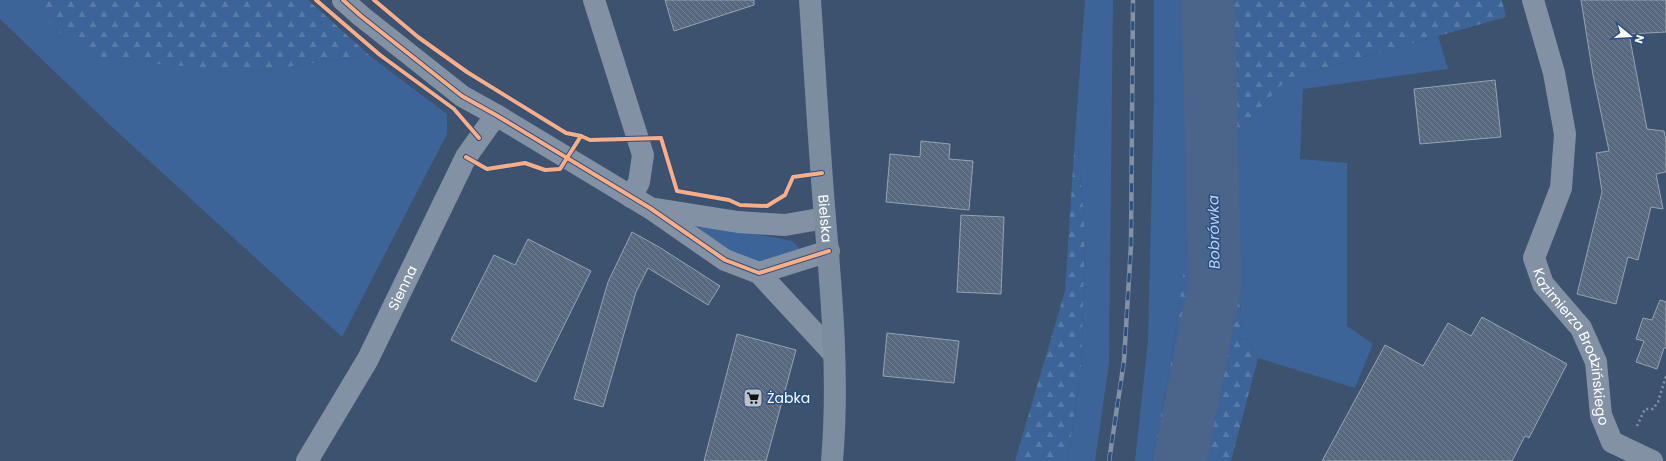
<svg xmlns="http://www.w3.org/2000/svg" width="1666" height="461" font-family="Poppins,sans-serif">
<defs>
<pattern id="forest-firs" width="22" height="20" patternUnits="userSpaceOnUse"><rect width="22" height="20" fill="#3c6498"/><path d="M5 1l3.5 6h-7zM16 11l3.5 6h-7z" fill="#597ba7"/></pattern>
<pattern id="building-back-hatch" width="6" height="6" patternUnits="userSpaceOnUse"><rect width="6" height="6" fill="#58697f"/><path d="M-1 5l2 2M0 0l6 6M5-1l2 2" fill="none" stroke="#718092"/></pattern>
</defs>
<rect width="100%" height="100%" fill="#3c526e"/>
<g fill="#3c6498">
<polygon points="0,0 28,0 56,30 253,72 369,55 447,114 447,134 342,337 111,126 0,19"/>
<polygon points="1085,0 1113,0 1109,363 1095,461 1067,461 1081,373 1085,232 1076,122"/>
<polygon points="1154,0 1187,0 1189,230 1173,353 1152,461 1135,461 1148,341 1154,93"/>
<polygon points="1438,36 1448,69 1303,89 1300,159 1347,163 1347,326 1373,344 1355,388 1258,358 1242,330 1230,141 1288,78"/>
<path d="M706 226 778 238 792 241 800 249C790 255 772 262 759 262 742 261 716 243 701 234L699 228Z"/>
</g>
<g fill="url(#forest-firs)">
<polygon points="28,0 308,0 369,55 253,72 101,59 56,30"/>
<polygon points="1187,0 1502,0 1506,17 1288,78 1230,141 1242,330 1258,358 1231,461 1152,461 1173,353 1189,230"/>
<polygon points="1076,122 1085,232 1081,373 1067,461 1015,461 1065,291"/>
</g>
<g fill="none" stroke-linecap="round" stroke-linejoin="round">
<polyline stroke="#4b658a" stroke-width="53" points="1180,461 1215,284 1208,0"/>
</g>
<g fill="url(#building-back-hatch)" stroke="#96a2b2">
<polygon points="665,0 754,0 754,5 674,31"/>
<polygon points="1581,0 1666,0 1666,32 1629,34 1647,129 1664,131 1666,141 1666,172 1656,174 1663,209 1651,207 1638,260 1628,257 1616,304 1577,294 1602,192 1596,153 1609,151 1593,75"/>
<polygon points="1495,80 1501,137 1420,144 1414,89"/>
<polygon points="921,141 950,144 949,159 973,161 969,210 886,202 890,154 920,157"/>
<polygon points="961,215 1004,217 1001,294 957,292"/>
<polygon points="632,232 659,247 720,286 708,305 648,268 636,292 603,407 574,399 608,282"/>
<polygon points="528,239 591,271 536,382 451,340 494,255 515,265"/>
<polygon points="1660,300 1666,302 1666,348 1664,348 1657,369 1636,362 1644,341 1636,339 1643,318 1652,320"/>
<polygon points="1482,317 1567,364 1529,438 1525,436 1512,461 1322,461 1385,345 1423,366 1448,323 1471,336"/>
<polygon points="887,333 959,341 954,383 883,376"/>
<polygon points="737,334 796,350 766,461 704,461"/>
</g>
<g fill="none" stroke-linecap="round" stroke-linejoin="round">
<polyline stroke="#8291a4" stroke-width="2.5" stroke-dasharray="2 3" stroke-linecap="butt" points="1637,426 1645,409 1653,409 1658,402 1666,376"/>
<g stroke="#8291a4" stroke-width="22">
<polyline points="343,0 361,16 462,96 496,115 650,208 725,260 759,273 829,251"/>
<polyline points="594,0 643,155 639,182 631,197"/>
<path id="s1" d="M1533 0 1554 73 1565 134 1561 188 1534 258 1543 284 1581 328 1596 362 1601 415 1612 442 1652 461"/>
<polyline points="656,209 738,222 785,225 825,218"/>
<polyline points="759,273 834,354"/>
<path id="s2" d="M307 461 368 359 466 157 496 115"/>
</g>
<path stroke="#7d8da0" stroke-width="22" id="s3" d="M810 0C815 73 819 146 825 218 832 299 839 380 832 461"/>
<defs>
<polyline id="rail" points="1109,461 1124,361 1131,245 1133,0"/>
</defs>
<use href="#rail" stroke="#8291a4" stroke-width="4.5"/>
<use href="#rail" stroke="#284e82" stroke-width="3" stroke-dasharray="9" stroke-linecap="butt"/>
<defs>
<g id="cycleway">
<polyline points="316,0 380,55 454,109 479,138"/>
<polyline points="343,0 361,16 462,96 496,115 650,208 725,260 759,273 829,251"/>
<polyline points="374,0 418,37 467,72 566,133 581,136 590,140 661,138 677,191 729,200 740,205 767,206 785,195 793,177 822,173"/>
<polyline points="466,157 487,169 525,163 545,170 560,169 581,136"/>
</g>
</defs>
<use href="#cycleway" stroke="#284e82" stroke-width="6"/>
<use href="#cycleway" stroke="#ffac80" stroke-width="4"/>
</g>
<defs>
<symbol id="supermarket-square" viewBox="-11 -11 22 22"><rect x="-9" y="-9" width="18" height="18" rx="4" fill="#bbc2cc" stroke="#284e82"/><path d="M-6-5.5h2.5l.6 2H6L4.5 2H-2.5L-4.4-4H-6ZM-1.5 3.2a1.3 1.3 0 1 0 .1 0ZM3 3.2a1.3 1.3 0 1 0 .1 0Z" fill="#111"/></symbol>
</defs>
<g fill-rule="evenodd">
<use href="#supermarket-square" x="742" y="387" width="22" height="22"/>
</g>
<g text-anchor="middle" stroke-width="3" stroke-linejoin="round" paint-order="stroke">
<g font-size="14" fill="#fff" stroke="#284e82">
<text dy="5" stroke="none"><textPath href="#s3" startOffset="219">Bielska</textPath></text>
<text dy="5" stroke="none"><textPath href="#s2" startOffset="198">Sienna</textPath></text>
<text dy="5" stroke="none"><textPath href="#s1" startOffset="366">Kazimierza Brodzińskiego</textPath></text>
</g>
<g font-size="14" fill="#fff" stroke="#284e82" text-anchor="start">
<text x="767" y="403">Żabka</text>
</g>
<g font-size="15" font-style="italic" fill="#bcd2ee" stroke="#284e82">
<text transform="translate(1214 232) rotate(-91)" y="5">Bobrówka</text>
</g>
</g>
<g transform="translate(1630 36) rotate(108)" stroke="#284e82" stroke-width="3" paint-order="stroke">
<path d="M0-3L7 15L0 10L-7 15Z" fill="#ffffff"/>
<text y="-6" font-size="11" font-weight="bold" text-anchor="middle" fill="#ffffff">N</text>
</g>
</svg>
